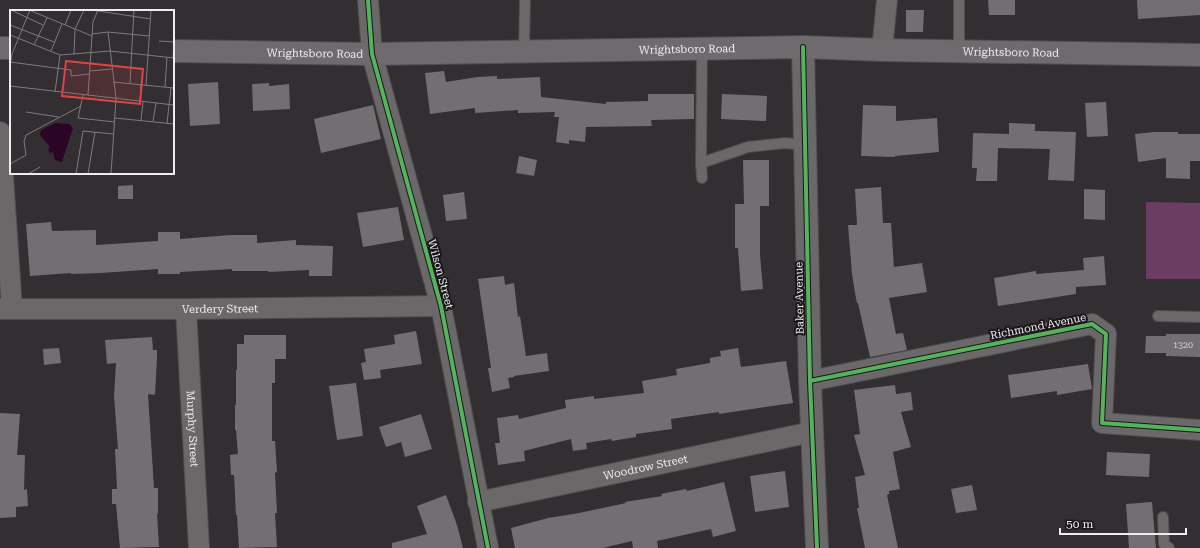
<svg xmlns="http://www.w3.org/2000/svg" width="1200" height="548" font-family="'Roboto Serif',serif">
<rect width="100%" height="100%" fill="#332e32"/>
<polygon fill="#6c3d64" points="1146,202 1200,203 1200,279 1146,279"/>
<g fill="#736e72">
<polygon points="988,0 1015,0 1015,15 989,15"/>
<polygon points="1137,0 1200,0 1200,15 1138,19"/>
<polygon points="906,10 924,10 923,32 906,32"/>
<polygon points="444,71 446,82 477,77 497,76 497,79 540,77 541,97 606,104 606,102 648,101 648,94 694,94 694,119 651,120 652,126 586,127 585,142 569,140 569,144 556,142 559,117 554,117 555,112 518,113 518,110 475,113 475,108 430,114 425,73"/>
<polygon points="218,82 220,124 190,126 188,84"/>
<polygon points="269,83 269,86 289,84 290,109 253,111 252,84"/>
<polygon points="722,94 767,96 766,121 721,119"/>
<polygon points="1106,102 1108,136 1087,137 1085,103"/>
<polygon points="373,105 381,139 321,153 314,119"/>
<polygon points="863,105 896,106 896,121 937,118 939,152 895,156 895,157 861,156"/>
<polygon points="1009,123 1035,124 1035,131 1076,132 1074,181 1048,180 1050,149 998,148 997,181 976,181 977,168 972,168 973,133 1009,134"/>
<polygon points="1154,132 1178,132 1178,134 1200,134 1200,161 1190,161 1190,179 1166,178 1166,158 1138,162 1135,134"/>
<polygon points="519,156 537,160 534,176 516,173"/>
<polygon points="743,160 769,160 769,206 760,206 760,255 763,289 741,291 738,248 735,248 735,204 744,204"/>
<polygon points="133,185 133,199 118,199 118,186"/>
<polygon points="881,187 883,223 891,223 894,267 922,263 927,292 889,298 896,334 903,333 907,350 870,357 858,303 857,303 855,293 852,274 848,225 857,225 855,189"/>
<polygon points="1084,189 1105,190 1105,220 1084,219"/>
<polygon points="464,192 467,219 446,221 443,195"/>
<polygon points="398,207 404,240 363,247 357,213"/>
<polygon points="51,222 52,231 96,230 96,245 158,241 158,232 180,232 180,239 231,235 257,235 257,243 296,240 296,245 333,246 332,276 309,276 309,270 269,272 268,271 232,271 232,269 180,272 180,274 158,274 158,269 101,273 71,274 71,273 30,276 26,224"/>
<polygon points="1104,256 1106,285 1076,287 1076,294 998,306 994,278 1036,271 1036,274 1084,270 1083,258"/>
<polygon points="504,276 505,285 514,283 518,317 520,316 526,356 547,353 549,371 514,376 514,377 508,378 510,388 492,392 488,368 491,368 478,279"/>
<polygon points="416,331 422,364 380,370 381,378 364,380 361,363 366,362 364,349 395,344 394,335"/>
<polygon points="1166,334 1200,334 1200,357 1166,356 1166,353 1145,353 1146,336 1166,336"/>
<polygon points="244,335 286,335 286,359 275,359 275,383 272,383 272,441 275,441 277,472 275,473 277,513 275,513 277,547 239,548 237,515 236,515 234,475 231,475 230,455 238,454 236,430 235,430 235,405 236,405 236,370 237,370 237,344 244,344"/>
<polygon points="152,337 153,350 157,350 157,358 155,395 148,394 154,488 158,488 158,514 157,514 159,547 120,548 116,504 112,504 112,489 117,489 115,449 118,449 114,396 116,363 107,364 105,340"/>
<polygon points="59,348 61,363 44,365 43,349"/>
<polygon points="738,348 741,367 786,361 793,403 719,414 719,412 671,419 672,429 636,434 636,437 612,441 611,439 586,443 587,449 573,451 571,439 524,451 525,461 498,465 495,443 500,443 497,418 518,415 519,419 566,408 565,400 594,396 594,399 644,393 642,381 677,375 676,369 710,363 710,358 721,356 720,351"/>
<polygon points="1088,364 1092,389 1057,395 1057,391 1011,398 1008,375"/>
<polygon points="356,383 363,436 337,440 329,386"/>
<polygon points="895,385 896,394 911,392 913,410 901,412 911,447 893,452 900,489 889,491 889,494 887,495 898,548 865,548 857,508 859,508 855,477 865,475 854,435 860,434 854,390"/>
<polygon points="0,413 20,414 17,455 25,455 24,490 27,489 28,506 16,507 16,517 0,518"/>
<polygon points="421,414 432,449 405,457 401,442 386,447 379,427"/>
<polygon points="1107,452 1150,454 1149,477 1106,475"/>
<polygon points="785,471 789,507 755,512 750,476"/>
<polygon points="724,482 736,531 713,537 711,529 657,541 658,548 633,548 632,541 603,548 515,548 511,528 548,518 579,513 626,503 625,502 662,496 661,494 686,489 687,491"/>
<polygon points="972,485 977,510 956,513 951,489"/>
<polygon points="446,495 457,525 463,548 392,548 392,543 427,534 417,506"/>
<polygon points="1152,502 1156,548 1129,548 1126,504"/>
</g>
<g fill="none" stroke-linecap="round" stroke-linejoin="round">
<defs>
<g id="service">
<polyline points="524,51 525,0"/>
<polyline points="959,51 959,0"/>
<polyline points="701,163 702,48"/>
<polyline points="702,178 701,163 748,147 785,143 805,145"/>
<polyline points="1158,316 1200,317"/>
<polyline points="1163,517 1164,544 1169,548"/>
</g>
<g id="minor">
<polyline points="368,0 372,54 441,306 488,548"/>
<polyline points="882,50 887,0"/>
<polyline points="0,132 12,309"/>
<path id="s1" d="M0 309H186L441 306"/>
<path id="s2" d="M186 309 199 548"/>
<polyline points="810,381 1092,324 1106,334 1102,423 1200,430"/>
<path id="s3" d="M478 502 812 432"/>
</g>
<polyline id="tertiary" points="803,47 810,381 817,548"/>
<g id="secondary">
<polyline points="0,48 11,48"/>
<path id="s4" d="M173 51 372 54 803 47 882 50 1200 55"/>
</g>
</defs>
<use href="#service" stroke="#504d4f" stroke-width="12"/>
<use href="#minor" stroke="#504d4f" stroke-width="22"/>
<use href="#tertiary" stroke="#504d4f" stroke-width="24"/>
<use href="#secondary" stroke="#504d4f" stroke-width="24"/>
<use href="#service" stroke="#6a6869" stroke-width="10"/>
<use href="#minor" stroke="#6a6869" stroke-width="20"/>
<use href="#tertiary" stroke="#6a6869" stroke-width="22"/>
<use href="#secondary" stroke="#6e6a6d" stroke-width="22"/>
<defs>
<g id="cycleway">
<polyline points="368,0 372,54 441,306 488,548"/>
<polyline points="803,47 810,381 817,548"/>
<polyline points="810,381 1092,324 1106,334 1102,423 1200,430"/>
</g>
</defs>
<use href="#cycleway" stroke="#1a1619" stroke-width="6"/>
<use href="#cycleway" stroke="#56b35d" stroke-width="4"/>
</g>
<g text-anchor="middle" stroke-width="4" stroke-linejoin="round" paint-order="stroke">
<g font-size="9" fill="#d1ccd0">
<text x="1183" y="348">1320</text>
</g>
<g font-size="11" fill="#f0ebef" stroke="#1a1619">
<text dy="4" stroke="none"><textPath href="#s4" startOffset="514">Wrightsboro Road</textPath></text>
<text dy="4" stroke="none"><textPath href="#s4" startOffset="838">Wrightsboro Road</textPath></text>
<text dy="4" stroke="none"><textPath href="#s4" startOffset="142">Wrightsboro Road</textPath></text>
<text transform="translate(441 274) rotate(75)" y="4">Wilson Street</text>
<text transform="translate(799 298) rotate(-91)" y="4">Baker Avenue</text>
<text dy="4" stroke="none"><textPath href="#s1" startOffset="220">Verdery Street</textPath></text>
<text transform="translate(1038 326) rotate(-11)" y="4">Richmond Avenue</text>
<text dy="4" stroke="none"><textPath href="#s2" startOffset="120">Murphy Street</textPath></text>
<text dy="4" stroke="none"><textPath href="#s3" startOffset="171">Woodrow Street</textPath></text>
</g>
</g>
<g transform="translate(10 10)">
<rect width="164" height="164" fill="#332e32"/>
<path d="M46 113 59 114 63 118 52 152 45 150 43 142 40 143 38 139 40 137 30 125 31 120Z" fill="#2c0427"/>
<path fill="none" stroke="#7f7a7e" stroke-width="1" d="M19 0 82 26M82 0 141 9M3 1 33 15M0 15 44 32M55 15 61 0M98 22 106 88 101 164M82 24 98 22 139 26M0 25 50 45 100 41 164 48M149 31 164 32 163 48M24 35 37 8M41 41 52 14M64 44 65 19 74 0M0 52 61 60V66L80 64M0 56 2 44 20 0M80 61 102 59M103 72 164 78M120 73 124 0M136 75 141 0M0 76 164 95M155 77 157 47M45 82 50 45M73 85 68 108 105 112M78 85 83 12 88 0M130 91 131 74M16 102 49 107M105 108 164 114M131 110 133 92M143 111 146 93M157 113 161 78M0 154 16 145 14 131 16 125 71 96M18 164 30 157M66 164 73 121 103 124M78 164 85 122"/>
<path fill="#da4546" fill-opacity="0.15" stroke="#da4546" stroke-width="2" d="M56 51 133 59 130 94 52 86Z"/>
<rect width="164" height="164" fill="none" stroke="#f0ebef" stroke-width="2"/>
</g>
<path d="M1060 528v6h126v-6" fill="none" stroke="#f0ebef" stroke-width="2"/>
<text x="1066" y="528" font-size="12" fill="#f0ebef" stroke="#1a1619" stroke-width="3" paint-order="stroke">50 m</text>
</svg>
